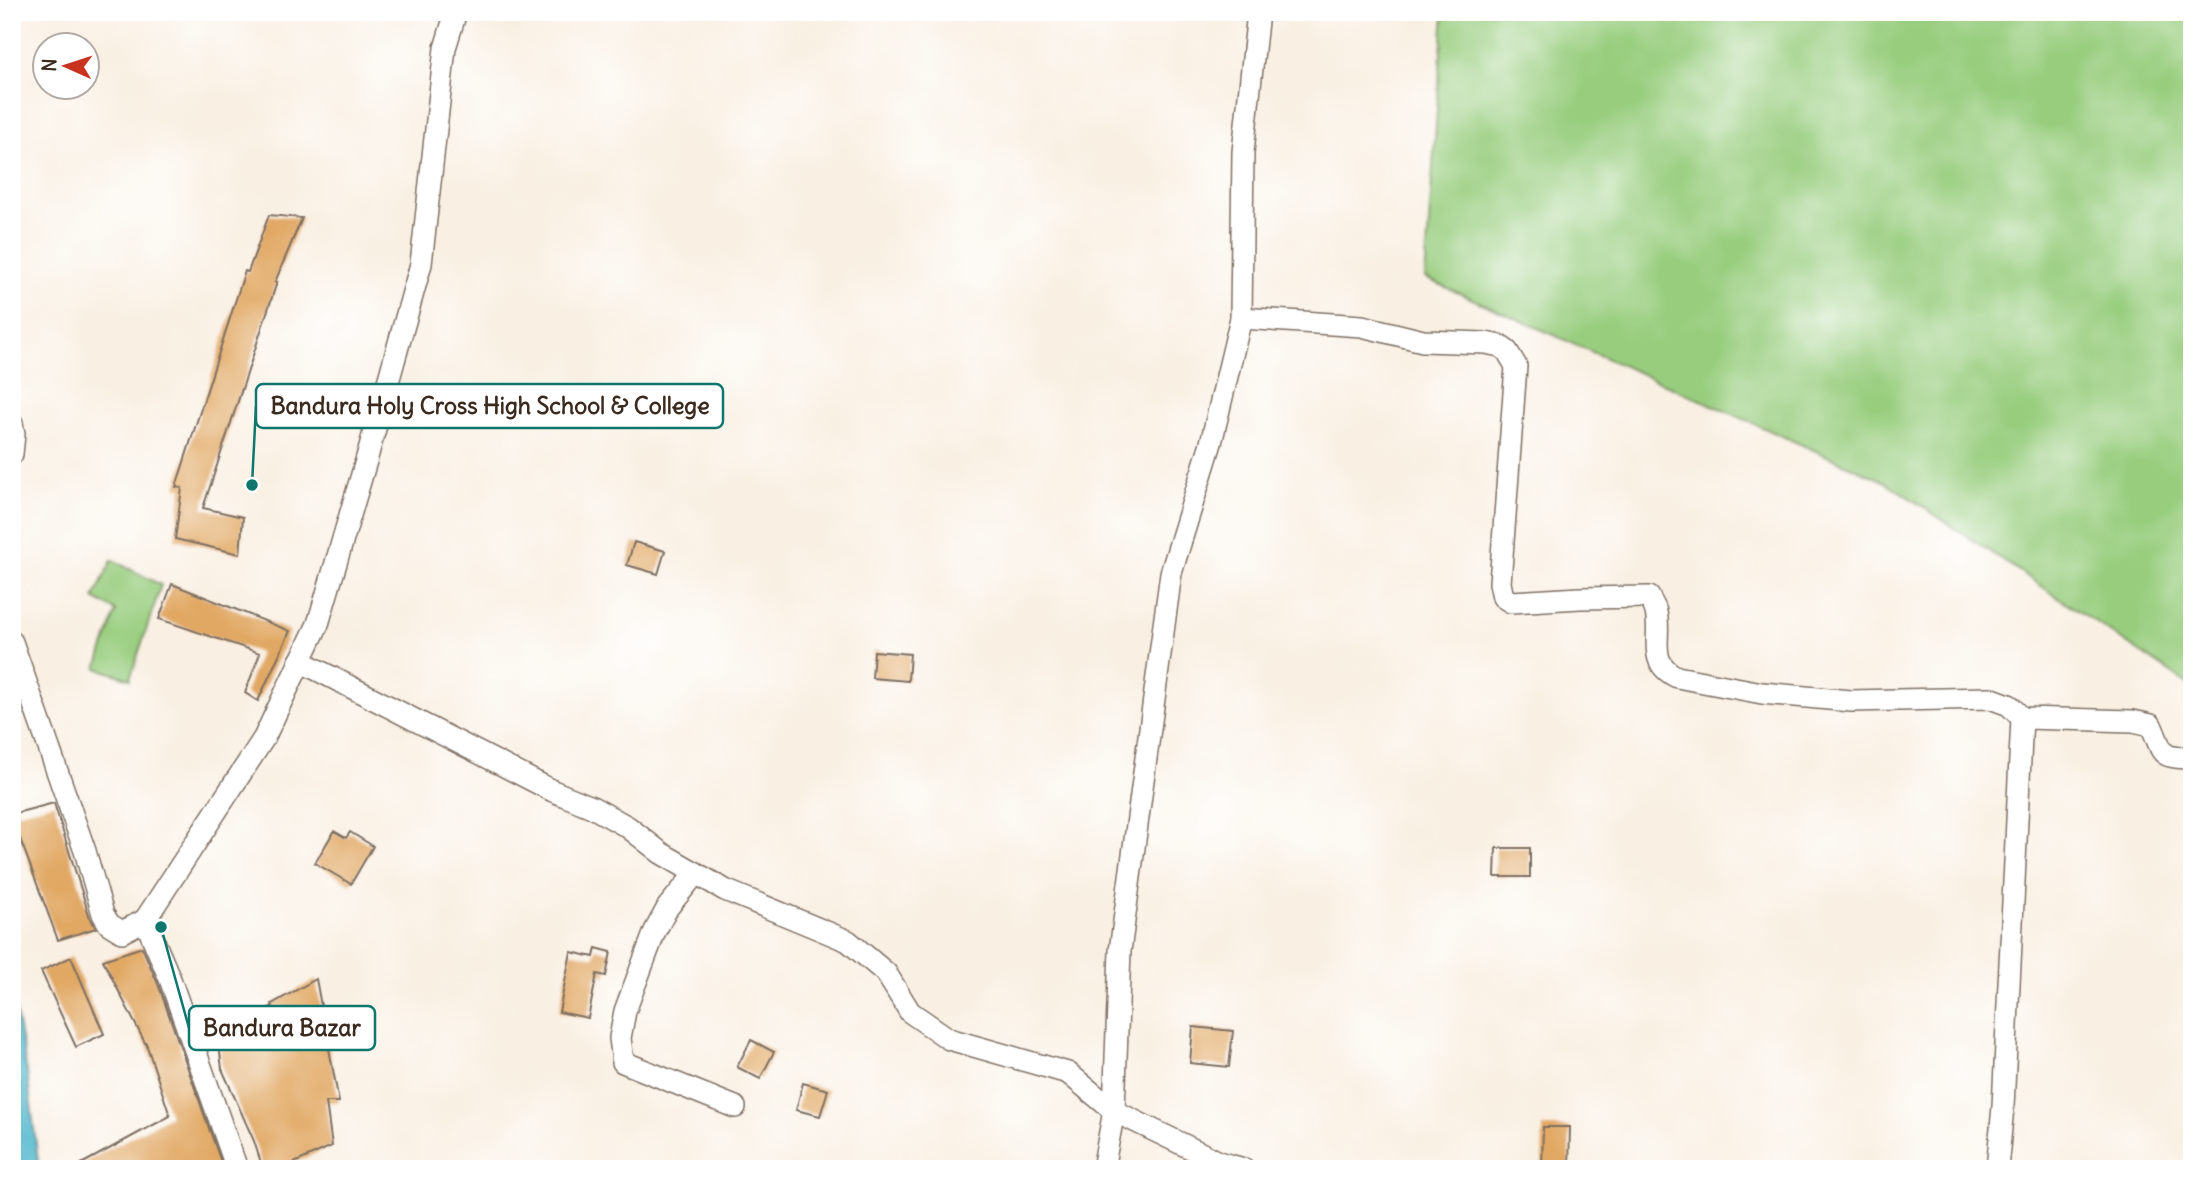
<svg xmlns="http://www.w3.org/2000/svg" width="2204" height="1181" font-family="Delius,sans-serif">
<rect width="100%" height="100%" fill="#fff"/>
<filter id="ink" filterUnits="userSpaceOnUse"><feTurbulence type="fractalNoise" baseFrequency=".0143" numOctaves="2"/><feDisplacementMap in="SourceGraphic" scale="14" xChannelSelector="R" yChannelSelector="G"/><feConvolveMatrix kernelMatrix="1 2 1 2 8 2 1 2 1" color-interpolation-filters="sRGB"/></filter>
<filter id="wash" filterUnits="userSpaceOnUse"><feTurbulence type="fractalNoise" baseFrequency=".00686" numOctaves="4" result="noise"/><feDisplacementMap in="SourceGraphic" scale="28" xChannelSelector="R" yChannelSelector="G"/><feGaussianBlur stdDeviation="1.57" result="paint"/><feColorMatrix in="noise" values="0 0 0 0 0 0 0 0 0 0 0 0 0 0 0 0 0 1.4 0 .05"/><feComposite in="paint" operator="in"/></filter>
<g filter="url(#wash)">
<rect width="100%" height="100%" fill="#f9f0e3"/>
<g fill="#98cd7e" stroke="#6a7c4e" stroke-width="2">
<polygon points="1444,12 2192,12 2192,687 1886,482 1425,278"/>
<polygon points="112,560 161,585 130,679 97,668 116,611 94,598"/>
</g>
<polygon fill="#4db6cb" stroke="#447074" stroke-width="2" points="12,991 27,1072 39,1169 12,1169"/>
<g id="blocks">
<g fill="#e1a863">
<polygon points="269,215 302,218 275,282 277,282 203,508 243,517 240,554 175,539 182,488 176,487 245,271 248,272"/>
<polygon points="634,542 665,551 658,574 627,565"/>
<polygon points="172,584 290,631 258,701 245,693 260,653 159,619"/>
<polygon points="874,651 910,654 908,681 872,678"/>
<polygon points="54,803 90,918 96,928 58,940 12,817 12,814"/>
<polygon points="334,831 346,838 350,832 373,846 351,884 315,863"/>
<polygon points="1496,848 1530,848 1530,877 1495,877"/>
<polygon points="142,947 158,984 221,1162 212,1169 72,1169 170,1116 146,1043 145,1043 103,960"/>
<polygon points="596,948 611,952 606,976 597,974 588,1018 559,1012 571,952 594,957"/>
<polygon points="71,957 104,1034 76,1047 41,971"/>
<polygon points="316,979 339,1102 326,1102 332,1146 281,1169 263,1169 254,1141 222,1069 218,1036 273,1006 272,1004"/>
<polygon points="1193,1027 1233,1031 1229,1067 1190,1063"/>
<polygon points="751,1040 774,1052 760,1079 737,1067"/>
<polygon points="803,1083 828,1090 820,1116 796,1110"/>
<polygon points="1543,1127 1570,1127 1569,1169 1542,1169"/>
</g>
</g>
</g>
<g filter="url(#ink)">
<use href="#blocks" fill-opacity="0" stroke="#7e6f63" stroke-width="2"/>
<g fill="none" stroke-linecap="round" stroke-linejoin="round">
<defs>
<g id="minor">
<path d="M1241 318 1362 326 1423 341 1486 343 1500 346 1507 351 1516 366 1500 583 1503 597 1511 602 1580 598 1649 597C1651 602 1655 607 1656 612 1662 638 1646 662 1677 677L1762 693 1851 701 1990 698 2009 705 2022 718 2133 721 2151 725C2164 753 2157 758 2192 758"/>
<polyline points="12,423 14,434 12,454"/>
<polyline points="12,642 85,851 103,914 109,924 122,932 145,920"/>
<polyline points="300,661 553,791 592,807 628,827 661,853 725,890 848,941 886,973 910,1012 949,1039 1068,1073 1114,1111 1219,1162 1244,1169"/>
<polyline points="696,873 668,907 655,931 625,1011 620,1038 623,1062 735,1107"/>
<polyline points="237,1169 170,979 145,920 264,738 318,624 366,461 421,264 445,48 456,12"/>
<polyline points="1103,1169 1114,1111 1120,951 1171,573 1211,443 1241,318 1243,152 1258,12"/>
<polyline points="1997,1169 2003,1107 2022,718"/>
</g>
</defs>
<use href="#minor" stroke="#7e6f63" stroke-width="24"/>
<use href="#minor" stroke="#fff" stroke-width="21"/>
</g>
</g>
<path fill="none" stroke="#0f766e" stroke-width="2.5" d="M252 485L256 406M161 927L189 1028"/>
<g fill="#0f766e" stroke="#fff" stroke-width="2.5">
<circle cx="252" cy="485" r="7"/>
<circle cx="161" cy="927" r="7"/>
</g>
<g fill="#fff" stroke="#0f766e" stroke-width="2.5">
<rect x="256" y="384" width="467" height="44" rx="7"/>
<rect x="189" y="1006" width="186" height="44" rx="7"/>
</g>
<g font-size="23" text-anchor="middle" font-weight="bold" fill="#3b2a1e">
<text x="490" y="414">Bandura Holy Cross High School &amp; College</text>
<text x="282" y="1036">Bandura Bazar</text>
</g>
<rect width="2204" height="1181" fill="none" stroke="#fff" stroke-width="42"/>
<g transform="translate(66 66) rotate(273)"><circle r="33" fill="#ffffff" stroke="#b1aaa5" stroke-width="2"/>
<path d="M0-5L12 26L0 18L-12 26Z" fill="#c8321e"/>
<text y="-10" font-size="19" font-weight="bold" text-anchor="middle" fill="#3b2a1e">N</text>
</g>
</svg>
